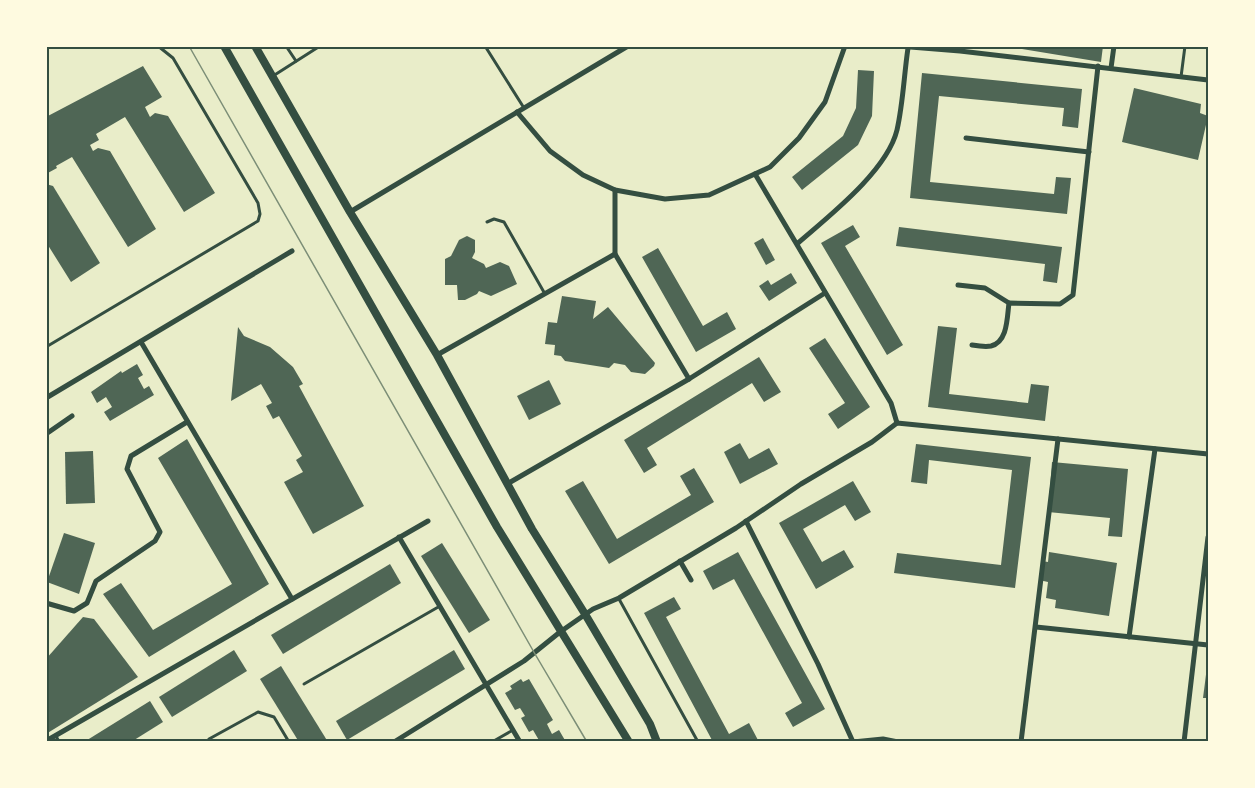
<svg xmlns="http://www.w3.org/2000/svg" width="1255" height="788" font-family="'Open Sans',sans-serif">
<rect width="100%" height="100%" fill="#e9edc9"/>
<g fill="#4f6655">
<polygon points="1003,46 1103,46 1101,62"/>
<polygon points="143,66 162,97 145,107 150,117 155,113 168,116 215,193 184,212 125,117 96,134 99,140 90,145 93,151 98,148 110,151 156,229 128,247 72,157 56,166 57,168 46,174 46,117"/>
<polygon points="858,70 874,71 872,116 858,145 802,190 792,177 843,136 856,108"/>
<polygon points="922,73 1082,89 1078,128 1062,126 1064,108 939,96 930,182 1054,194 1056,177 1071,178 1067,214 910,198"/>
<polygon points="1134,88 1201,104 1200,113 1208,116 1198,160 1122,142"/>
<polygon points="46,184 53,186 100,263 71,282 46,242"/>
<polygon points="853,225 860,237 845,246 903,345 887,355 821,243"/>
<polygon points="899,227 1062,247 1057,283 1043,281 1045,264 896,246"/>
<polygon points="467,236 475,240 475,252 472,258 484,264 486,268 500,262 509,266 517,284 491,296 479,291 477,294 465,300 458,300 457,285 445,285 445,259 451,256 459,240"/>
<polygon points="763,238 775,260 766,265 754,243"/>
<polygon points="658,248 703,326 727,312 736,329 696,352 642,257"/>
<polygon points="791,273 797,283 769,301 759,286 768,280 771,285"/>
<polygon points="562,296 596,301 593,319 608,307 655,363 654,366 645,374 631,372 625,365 614,363 609,368 565,361 561,356 554,355 555,345 545,344 548,322 557,323"/>
<polygon points="938,326 957,328 949,394 1028,403 1031,384 1049,386 1045,421 928,407"/>
<polygon points="238,327 244,336 270,347 293,367 303,384 299,386 364,506 313,534 284,482 303,472 296,460 302,456 279,416 273,419 266,406 272,403 261,384 231,401"/>
<polygon points="825,338 870,407 838,429 828,414 845,403 809,348"/>
<polygon points="759,357 781,392 764,402 752,383 647,448 657,465 644,473 624,440"/>
<polygon points="137,364 143,375 138,378 144,389 149,386 154,395 110,421 104,412 112,407 106,397 97,403 91,392 121,371 122,373"/>
<polygon points="549,380 561,404 529,420 517,396"/>
<polygon points="187,439 269,584 149,657 103,594 121,583 153,630 232,584 158,458"/>
<polygon points="740,443 749,459 769,448 778,464 740,484 724,452"/>
<polygon points="916,444 1031,457 1015,588 894,573 897,553 1001,565 1012,470 929,460 927,484 911,482"/>
<polygon points="93,451 95,503 66,504 65,452"/>
<polygon points="1052,462 1128,469 1122,537 1108,536 1110,518 1048,512"/>
<polygon points="694,468 714,502 609,564 565,491 583,481 617,539 691,495 680,476"/>
<polygon points="853,481 871,512 855,521 845,505 803,529 822,562 844,550 854,567 816,589 779,523"/>
<polygon points="64,533 95,543 79,594 47,582"/>
<polygon points="442,543 490,620 469,633 421,556"/>
<polygon points="738,552 825,709 793,727 785,713 802,703 734,579 713,590 703,571"/>
<polygon points="1049,552 1117,563 1109,616 1055,608 1056,600 1046,598 1048,582 1039,580 1042,561 1048,562"/>
<polygon points="390,564 401,583 283,654 271,635"/>
<polygon points="674,597 681,609 666,617 729,734 749,723 759,742 713,742 644,613"/>
<polygon points="83,617 94,619 138,677 46,734 46,659"/>
<polygon points="234,650 247,671 172,717 159,697"/>
<polygon points="454,650 465,669 347,740 336,721"/>
<polygon points="281,666 328,742 299,742 260,679"/>
<polygon points="1207,667 1208,667 1208,698 1203,698"/>
<polygon points="521,679 523,682 529,679 553,720 547,724 552,734 559,730 566,742 540,742 533,730 529,732 521,718 525,716 520,708 515,710 505,693 512,689 510,686"/>
<polygon points="150,701 163,722 131,742 84,742"/>
</g>
<g fill="none" stroke-linecap="round" stroke-linejoin="round">
<g stroke="#344e41" stroke-width="3">
<polyline points="286,46 296,61"/>
<polyline points="485,46 524,108"/>
<polyline points="273,76 320,46"/>
<polyline points="1181,77 1185,46"/>
<polyline points="487,222 494,219 504,222 545,294"/>
<polyline points="46,347 258,221 260,214 258,203 173,58 158,46"/>
<polyline points="619,599 698,742"/>
<polyline points="304,684 440,606"/>
<polyline points="56,736 59,742"/>
<polyline points="209,739 258,712 274,717 289,742"/>
<polyline points="492,742 513,730"/>
</g>
<g stroke="#344e41" stroke-width="5">
<polyline points="898,46 960,51 1208,80"/>
<polyline points="1111,68 1114,46"/>
<polyline points="517,112 550,151 583,175 615,190 665,199 709,195 770,167 799,138 825,102 845,46"/>
<polyline points="966,138 1089,152"/>
<polyline points="755,174 891,403 897,423"/>
<polyline points="615,190 615,254 689,379"/>
<polyline points="350,212 628,46"/>
<path d="M798 243C829 216 887 171 897 130 903 104 904 75 908 48"/>
<polyline points="958,285 985,288 1009,303"/>
<polyline points="141,342 292,599"/>
<path d="M972 345C978 346 986 347 991 346 1008 342 1007 317 1009 303L1060 304 1073 295 1098 66"/>
<polyline points="437,355 615,254"/>
<polyline points="46,398 292,251"/>
<polyline points="46,434 72,416"/>
<polyline points="507,484 689,379 825,293"/>
<polyline points="746,521 818,664 853,742"/>
<polyline points="399,537 520,742"/>
<polyline points="680,561 691,580"/>
<polyline points="46,603 74,611 87,603 96,581 155,541 160,532 127,469 131,456 187,422"/>
<polyline points="1036,627 1208,645"/>
<polyline points="1129,637 1155,449"/>
<polyline points="46,741 428,521"/>
<polyline points="394,742 524,661 560,632 593,609 619,598 736,528 801,484 872,442 897,423 1208,454"/>
<polyline points="853,742 883,739 898,742"/>
<polyline points="1021,742 1058,439"/>
<polyline points="1184,742 1208,537"/>
</g>
<g stroke="#344e41" stroke-width="8">
<polyline points="224,46 497,527 629,742"/>
<polyline points="255,46 350,212 437,355 532,529 585,614 650,724 657,742"/>
</g>
<polyline stroke="#7c8e77" stroke-width="1.5" points="189,46 535,654 587,742"/>
</g>
<rect width="1255" height="788" fill="none" stroke="#fefae0" stroke-width="96"/>
<rect x="48" y="48" width="1159" height="692" fill="none" stroke="#344e41" stroke-width="2"/>
</svg>
